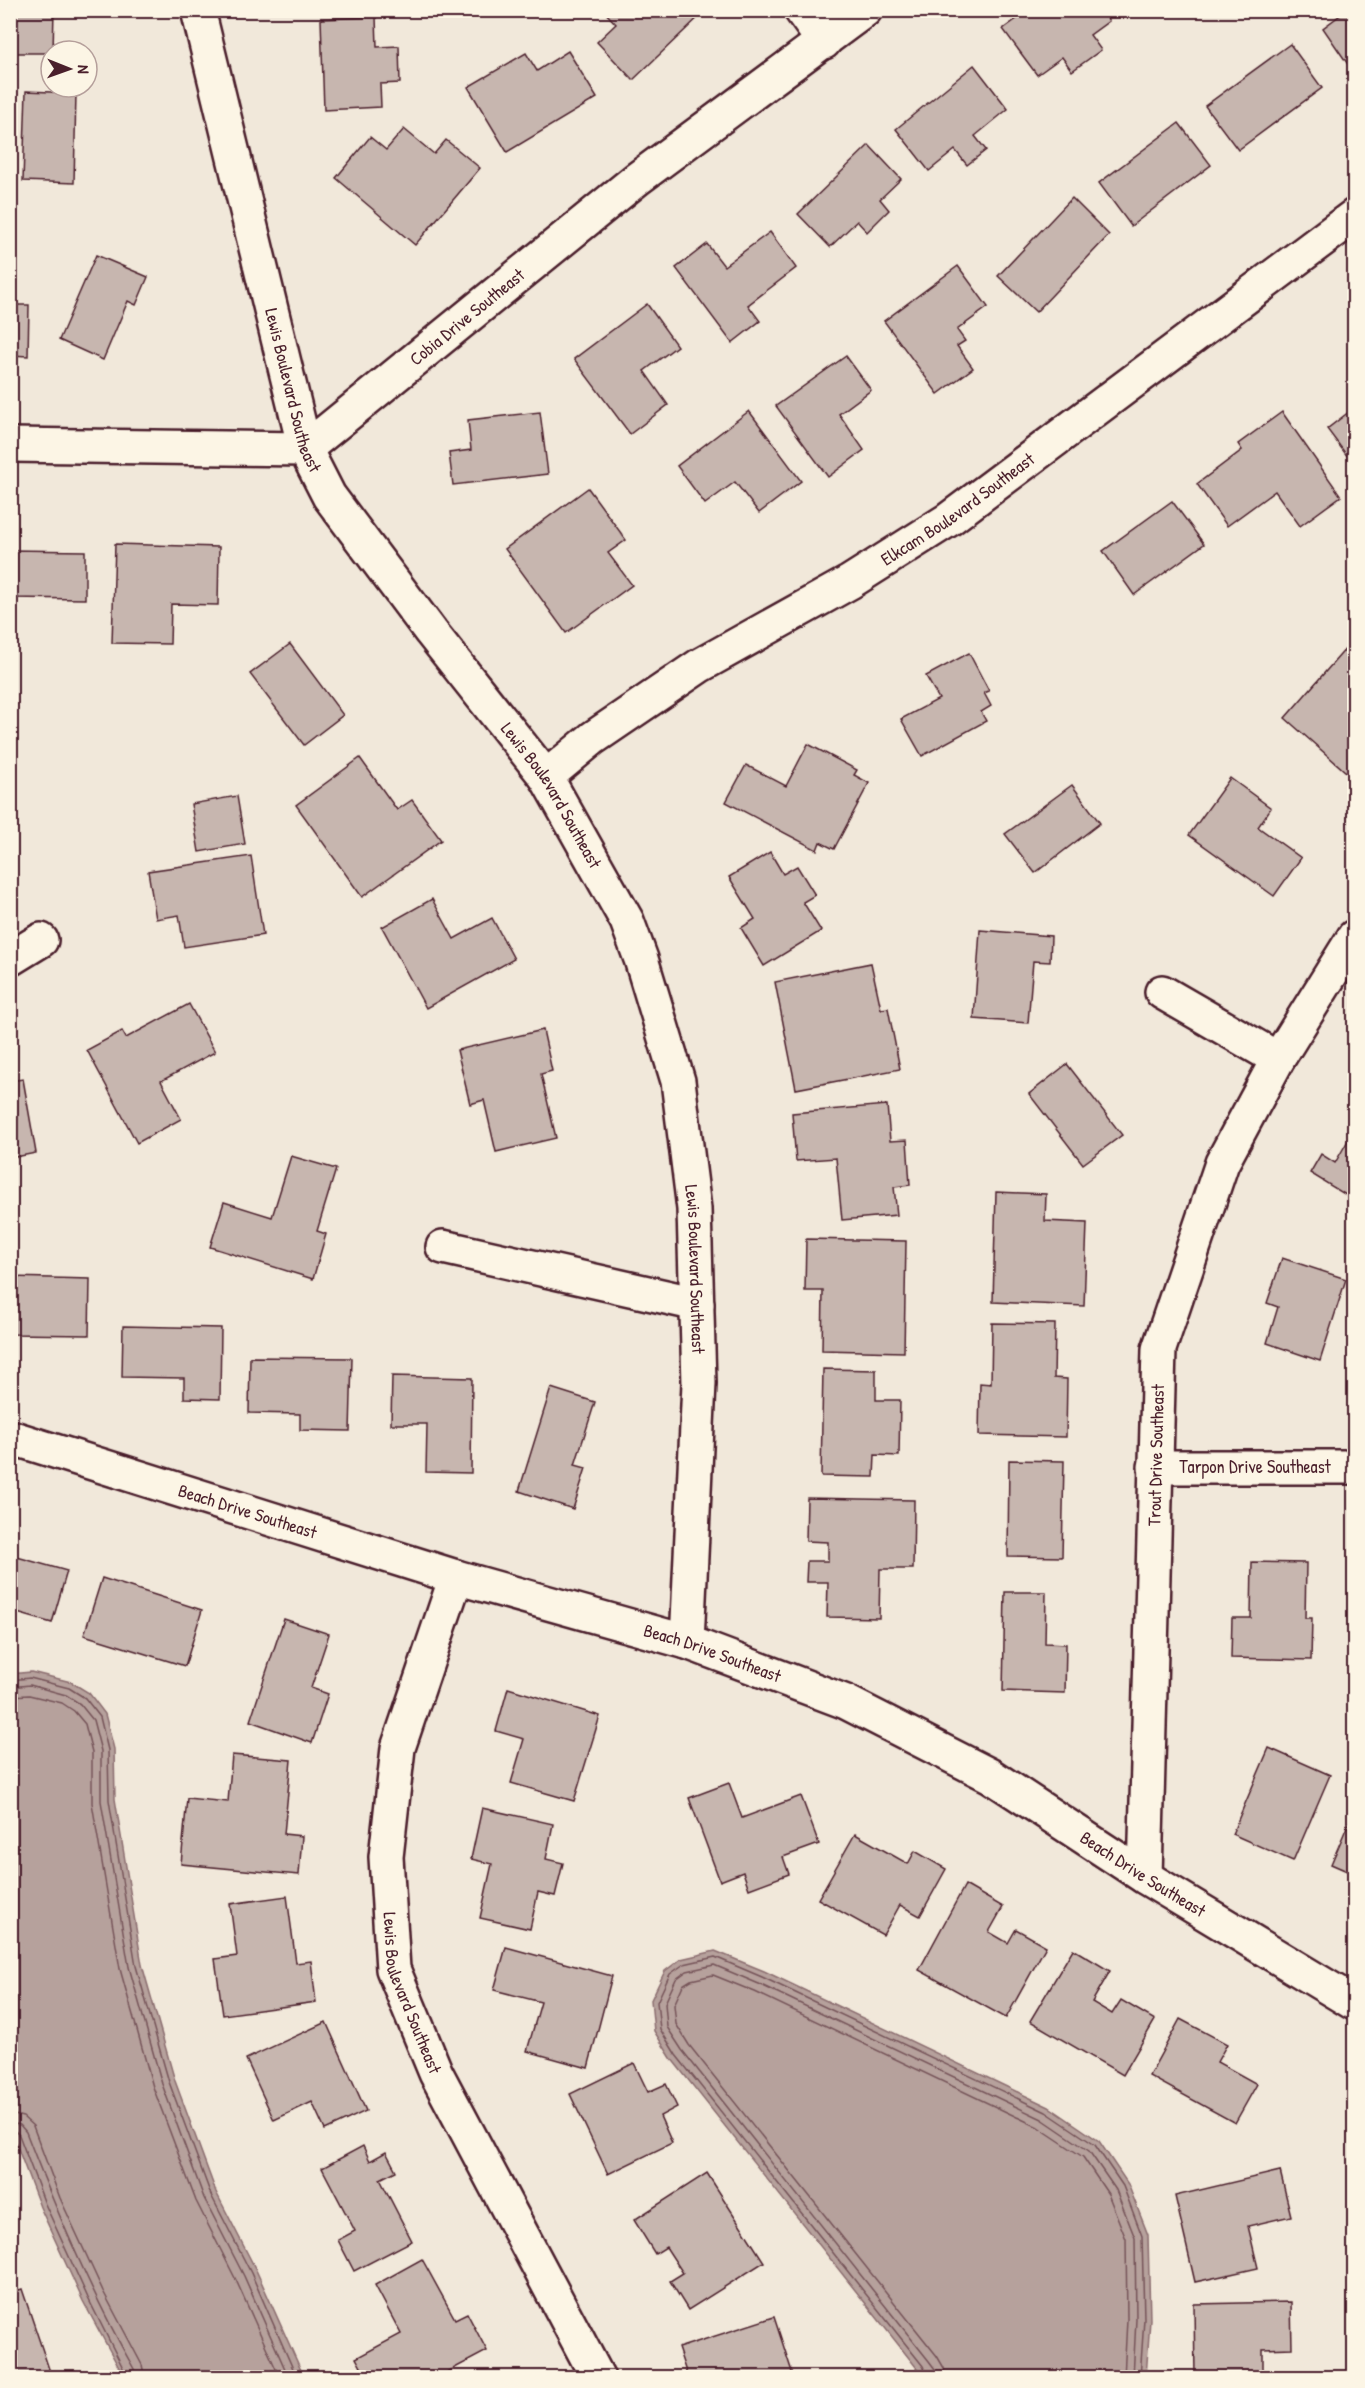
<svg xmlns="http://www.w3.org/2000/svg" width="1365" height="2388" font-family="'Patrick Hand',sans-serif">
<rect width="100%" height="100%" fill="#f1e8da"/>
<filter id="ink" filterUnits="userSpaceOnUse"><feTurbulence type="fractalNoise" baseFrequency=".0167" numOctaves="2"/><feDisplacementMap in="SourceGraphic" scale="12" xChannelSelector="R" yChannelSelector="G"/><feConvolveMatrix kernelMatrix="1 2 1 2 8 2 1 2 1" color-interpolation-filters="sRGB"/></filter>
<g filter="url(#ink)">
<g fill="#b6a19c" stroke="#8b6d6f" stroke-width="1.5">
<polygon points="31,1672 71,1682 89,1693 105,1714 114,1749 115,1799 142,1965 175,2081 216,2192 256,2270 304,2377 124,2377 83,2301 40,2207 11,2130 10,1674"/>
<polygon points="715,1951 764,1971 1049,2107 1099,2141 1128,2184 1148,2235 1150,2320 1146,2377 924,2377 671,2058 654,2031 651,2000 665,1971 681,1959"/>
</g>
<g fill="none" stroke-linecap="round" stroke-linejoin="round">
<g stroke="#755358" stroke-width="1.5">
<polyline points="10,1680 30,1678 69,1688 85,1698 100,1717 108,1750 109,1800 136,1966 169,2082 211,2195 251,2273 297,2378"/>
<polyline points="10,1687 30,1685 66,1695 80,1704 93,1720 101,1751 101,1801 129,1967 162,2084 204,2198 244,2276 289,2378"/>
<polyline points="10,1696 29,1695 62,1703 74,1711 85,1724 92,1752 92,1803 120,1969 153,2087 196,2201 236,2280 280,2378"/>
<polyline points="10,2114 23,2117 33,2126 60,2198 103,2291 142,2365 145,2378"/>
<path d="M10 2123 20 2125 26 2132C57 2213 91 2293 134 2369L136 2378"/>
<polyline points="10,2131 15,2131 19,2135 45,2204 88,2298 128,2378"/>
<polyline points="929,2378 923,2366 676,2055 660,2029 657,2002 670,1974 684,1964 715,1957 762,1977 1046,2112 1095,2145 1123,2186 1142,2236 1144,2319 1140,2378"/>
<polyline points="936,2378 935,2369 929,2361 682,2050 667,2027 665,2003 676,1979 687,1971 714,1965 759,1984 1042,2119 1089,2151 1116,2190 1135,2238 1136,2319 1133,2378"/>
<polyline points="945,2378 944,2368 937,2356 689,2045 676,2024 674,2005 683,1985 691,1980 713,1975 755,1992 1038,2127 1083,2157 1108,2194 1126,2239 1127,2319 1124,2378"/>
</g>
</g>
<g fill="#c7b6af" stroke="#4a1f2b" stroke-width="1.5">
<polygon points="10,10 54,10 53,51 51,53 10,53"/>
<polygon points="603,10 706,10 633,80 597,42 616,24"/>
<polygon points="1029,10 1102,10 1109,21 1090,35 1101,50 1072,71 1062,57 1037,75 1003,29"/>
<polygon points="1347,10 1354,10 1354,73 1323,28"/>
<polygon points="376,17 377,47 399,46 400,83 380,84 381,107 324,110 321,19"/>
<polygon points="1290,44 1322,88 1238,150 1205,106"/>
<polygon points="568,51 597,98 507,152 468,87 526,53 537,71"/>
<polygon points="974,65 1008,109 975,136 986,150 967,165 955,150 929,171 896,129"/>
<polygon points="26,91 76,93 74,183 23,181"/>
<polygon points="1179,123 1211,165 1131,226 1099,183"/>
<polygon points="404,129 434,154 446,140 480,168 415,245 336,178 370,137 386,150"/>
<polygon points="869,145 901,179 880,199 889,210 867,232 857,221 830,247 798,214"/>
<polygon points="1072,198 1109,235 1036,312 998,276"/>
<polygon points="770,232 796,268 748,305 760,321 732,343 676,268 707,244 724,266"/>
<polygon points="96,255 148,277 136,305 128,301 103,360 59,340"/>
<polygon points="958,266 988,307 957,330 965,341 957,346 973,368 938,394 884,321"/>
<polygon points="647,304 677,346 644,371 668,405 630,434 574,359"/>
<polygon points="10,305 29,305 28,356 10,355"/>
<polygon points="846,356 871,390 839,414 864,450 828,477 776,406"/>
<polygon points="1354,408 1354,465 1327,429"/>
<polygon points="749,411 801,481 759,513 735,482 705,504 677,466"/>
<polygon points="540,412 548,474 453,485 449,453 471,450 468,420"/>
<polygon points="1282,412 1341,496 1300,526 1275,491 1227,526 1197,484 1242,450 1238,444"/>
<polygon points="588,488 626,540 608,553 632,585 566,633 505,549"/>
<polygon points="1172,501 1204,544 1134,595 1103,551"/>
<polygon points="115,544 219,547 218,605 171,604 170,644 112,643"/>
<polygon points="10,550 85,551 85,599 10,598"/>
<polygon points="1354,639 1354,779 1285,718"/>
<polygon points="290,644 343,715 304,745 250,674"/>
<polygon points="969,653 989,691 984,693 991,706 981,712 986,721 922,756 901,719 939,699 926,676"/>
<polygon points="808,744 857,770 854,775 869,783 834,849 820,842 817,850 726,802 746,765 786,786"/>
<polygon points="360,758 397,810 412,800 441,840 362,897 296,805"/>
<polygon points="1230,778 1271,808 1258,827 1301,858 1274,896 1189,835"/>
<polygon points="1072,785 1100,823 1035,873 1005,834"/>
<polygon points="237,796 245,844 199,852 191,804"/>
<polygon points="770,852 783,874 797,866 815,895 803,902 821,931 764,966 741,928 755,919 729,877"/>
<polygon points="251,856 263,935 184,947 179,915 156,919 148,871"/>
<polygon points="432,899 454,939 492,918 514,959 426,1008 382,927"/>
<polygon points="980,930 1051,936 1050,962 1033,961 1028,1023 974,1019"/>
<polygon points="871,963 881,1009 888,1008 900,1069 796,1089 775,982"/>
<polygon points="189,1004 215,1052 161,1081 181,1119 137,1143 87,1050 122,1031 126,1038"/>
<polygon points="543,1030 552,1071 541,1074 556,1138 496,1152 484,1100 470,1104 457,1050"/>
<polygon points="1067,1064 1122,1135 1083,1164 1029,1094"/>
<polygon points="23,1079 36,1153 10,1158 10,1081"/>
<polygon points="887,1105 890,1141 907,1140 910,1185 894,1187 897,1215 842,1220 836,1158 796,1161 792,1113"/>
<polygon points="1354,1130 1354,1200 1310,1173 1321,1154 1335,1163"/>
<polygon points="291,1156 336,1169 317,1231 326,1234 313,1279 210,1247 224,1202 272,1217"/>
<polygon points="996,1192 1046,1194 1045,1221 1087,1223 1084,1306 993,1302"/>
<polygon points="806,1239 906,1241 904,1352 822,1350 823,1291 805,1291"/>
<polygon points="1282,1258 1346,1279 1320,1361 1267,1343 1278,1307 1267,1303"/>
<polygon points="10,1277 90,1279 89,1335 10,1334"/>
<polygon points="992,1323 1055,1324 1054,1378 1067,1379 1066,1437 979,1435 980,1383 991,1384"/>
<polygon points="123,1326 221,1328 220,1399 184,1398 184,1378 122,1377"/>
<polygon points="250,1357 352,1358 350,1431 300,1430 300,1414 249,1413"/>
<polygon points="823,1369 876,1370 876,1400 900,1400 899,1456 875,1455 874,1477 821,1476"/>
<polygon points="392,1376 472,1378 471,1473 426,1472 427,1424 391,1424"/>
<polygon points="551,1388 595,1402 575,1465 586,1468 573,1509 519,1491"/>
<polygon points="1009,1460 1064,1461 1062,1557 1008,1556"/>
<polygon points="807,1498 914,1500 913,1569 880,1569 879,1618 827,1617 828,1582 806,1582 807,1561 828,1561 828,1542 806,1541"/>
<polygon points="10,1555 67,1571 52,1623 10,1611"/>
<polygon points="1252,1562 1306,1563 1305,1618 1312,1618 1311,1660 1231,1658 1232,1618 1251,1618"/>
<polygon points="102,1578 202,1610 185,1666 84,1635"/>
<polygon points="1005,1592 1046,1592 1045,1643 1066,1644 1065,1693 1003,1691"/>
<polygon points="284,1619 329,1634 311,1688 328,1694 312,1743 250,1721"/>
<polygon points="508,1688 600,1716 574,1801 511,1783 524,1739 496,1731"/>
<polygon points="1269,1748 1330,1775 1293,1861 1232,1834"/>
<polygon points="232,1755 291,1760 284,1834 302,1836 299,1875 181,1864 187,1798 228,1802"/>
<polygon points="729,1783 742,1818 801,1796 819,1844 783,1857 789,1874 749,1889 743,1872 720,1881 689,1798"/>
<polygon points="482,1808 553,1824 546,1859 563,1863 555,1896 538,1892 530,1929 480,1918 492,1864 471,1859"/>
<polygon points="1352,1815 1354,1817 1354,1874 1331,1864"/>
<polygon points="855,1834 908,1864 915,1851 946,1869 920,1916 900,1905 883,1935 818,1899"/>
<polygon points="965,1885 1003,1907 989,1932 1008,1943 1016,1929 1046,1946 1006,2018 919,1970"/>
<polygon points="287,1896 296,1963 311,1961 316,2002 223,2015 215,1959 237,1956 230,1904"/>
<polygon points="506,1947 612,1976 588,2068 527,2051 541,2002 494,1990"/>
<polygon points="1073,1949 1110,1971 1092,2002 1112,2014 1121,2000 1155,2020 1123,2075 1030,2021"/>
<polygon points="1180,2019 1227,2044 1217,2062 1257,2084 1235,2123 1149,2076"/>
<polygon points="326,2022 366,2111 325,2130 312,2102 274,2120 246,2059"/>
<polygon points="634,2063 648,2092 666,2084 677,2107 660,2116 672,2143 608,2174 570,2094"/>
<polygon points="363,2146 370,2161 386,2152 396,2171 380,2179 412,2241 354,2271 338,2240 355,2231 322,2168"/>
<polygon points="1280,2171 1291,2216 1248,2226 1258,2268 1195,2282 1175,2196"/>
<polygon points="707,2173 764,2262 688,2310 670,2281 683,2273 666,2247 655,2254 634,2220"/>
<polygon points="422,2259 455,2319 467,2313 487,2351 436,2378 367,2378 356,2358 401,2334 375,2285"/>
<polygon points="22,2289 52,2378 10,2378 10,2293"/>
<polygon points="1291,2302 1292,2348 1263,2349 1263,2378 1195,2378 1194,2304"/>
<polygon points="774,2317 794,2378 688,2378 678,2348"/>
</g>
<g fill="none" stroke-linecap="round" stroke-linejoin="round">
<defs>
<g id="minor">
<path id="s1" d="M198 10 305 449 329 496 431 632 546 777 627 921 641 959 678 1081 694 1209 699 1383 687 1642"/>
<polyline points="801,10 824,42"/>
<path id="s2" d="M10 445 305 449 637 179 865 10"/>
<path id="s3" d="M546 777 593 738 699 666 850 582 948 520 1354 216"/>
<polyline points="10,959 41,940"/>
<polyline points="1162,992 1278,1059"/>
<polyline points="443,1247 697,1304"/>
<path id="s4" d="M10 1437 456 1577 687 1642 846 1702 991 1776 1145 1877 1354 2003"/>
<path id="s5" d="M1155 1467H1354"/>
<path id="s6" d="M456 1577 398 1748 386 1857 393 1969 436 2073 598 2378"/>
<path id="s7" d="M1145 1877 1159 1349 1222 1163 1278 1059 1354 937"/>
</g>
</defs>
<use href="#minor" stroke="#4a1f2b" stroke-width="38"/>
<use href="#minor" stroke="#fcf5e5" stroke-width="33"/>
</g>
</g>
<g text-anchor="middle" stroke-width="6" stroke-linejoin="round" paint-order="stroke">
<g font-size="18" fill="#4a1f2b" stroke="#fcf5e5">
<text dy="6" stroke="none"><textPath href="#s2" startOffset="504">Cobia Drive Southeast</textPath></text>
<text dy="6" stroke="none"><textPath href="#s1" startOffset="392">Lewis Boulevard Southeast</textPath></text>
<text dy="6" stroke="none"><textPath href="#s3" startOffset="492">Elkcam Boulevard Southeast</textPath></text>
<text dy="6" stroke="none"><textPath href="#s1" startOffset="878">Lewis Boulevard Southeast</textPath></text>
<text dy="6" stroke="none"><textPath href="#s1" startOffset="1382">Lewis Boulevard Southeast</textPath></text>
<text dy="6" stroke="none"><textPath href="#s7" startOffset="422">Trout Drive Southeast</textPath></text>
<text dy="6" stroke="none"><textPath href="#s5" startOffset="100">Tarpon Drive Southeast</textPath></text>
<text dy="6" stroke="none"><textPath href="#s4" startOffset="249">Beach Drive Southeast</textPath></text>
<text dy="6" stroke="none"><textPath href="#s4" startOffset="735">Beach Drive Southeast</textPath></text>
<text dy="6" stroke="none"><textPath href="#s4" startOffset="1221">Beach Drive Southeast</textPath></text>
<text dy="6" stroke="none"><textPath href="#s6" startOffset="430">Lewis Boulevard Southeast</textPath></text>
</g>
</g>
<rect width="1365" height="2388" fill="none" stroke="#fcf5e5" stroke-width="36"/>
<rect x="18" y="18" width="1329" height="2352" fill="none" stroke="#4a1f2b" stroke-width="2" filter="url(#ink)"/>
<g transform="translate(69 69) rotate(91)"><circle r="28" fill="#fcf5e5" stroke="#b59f9b" stroke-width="1.5"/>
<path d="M0-4.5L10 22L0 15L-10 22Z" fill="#4a1f2b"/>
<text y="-9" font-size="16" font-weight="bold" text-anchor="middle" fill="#4a1f2b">N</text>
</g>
</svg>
